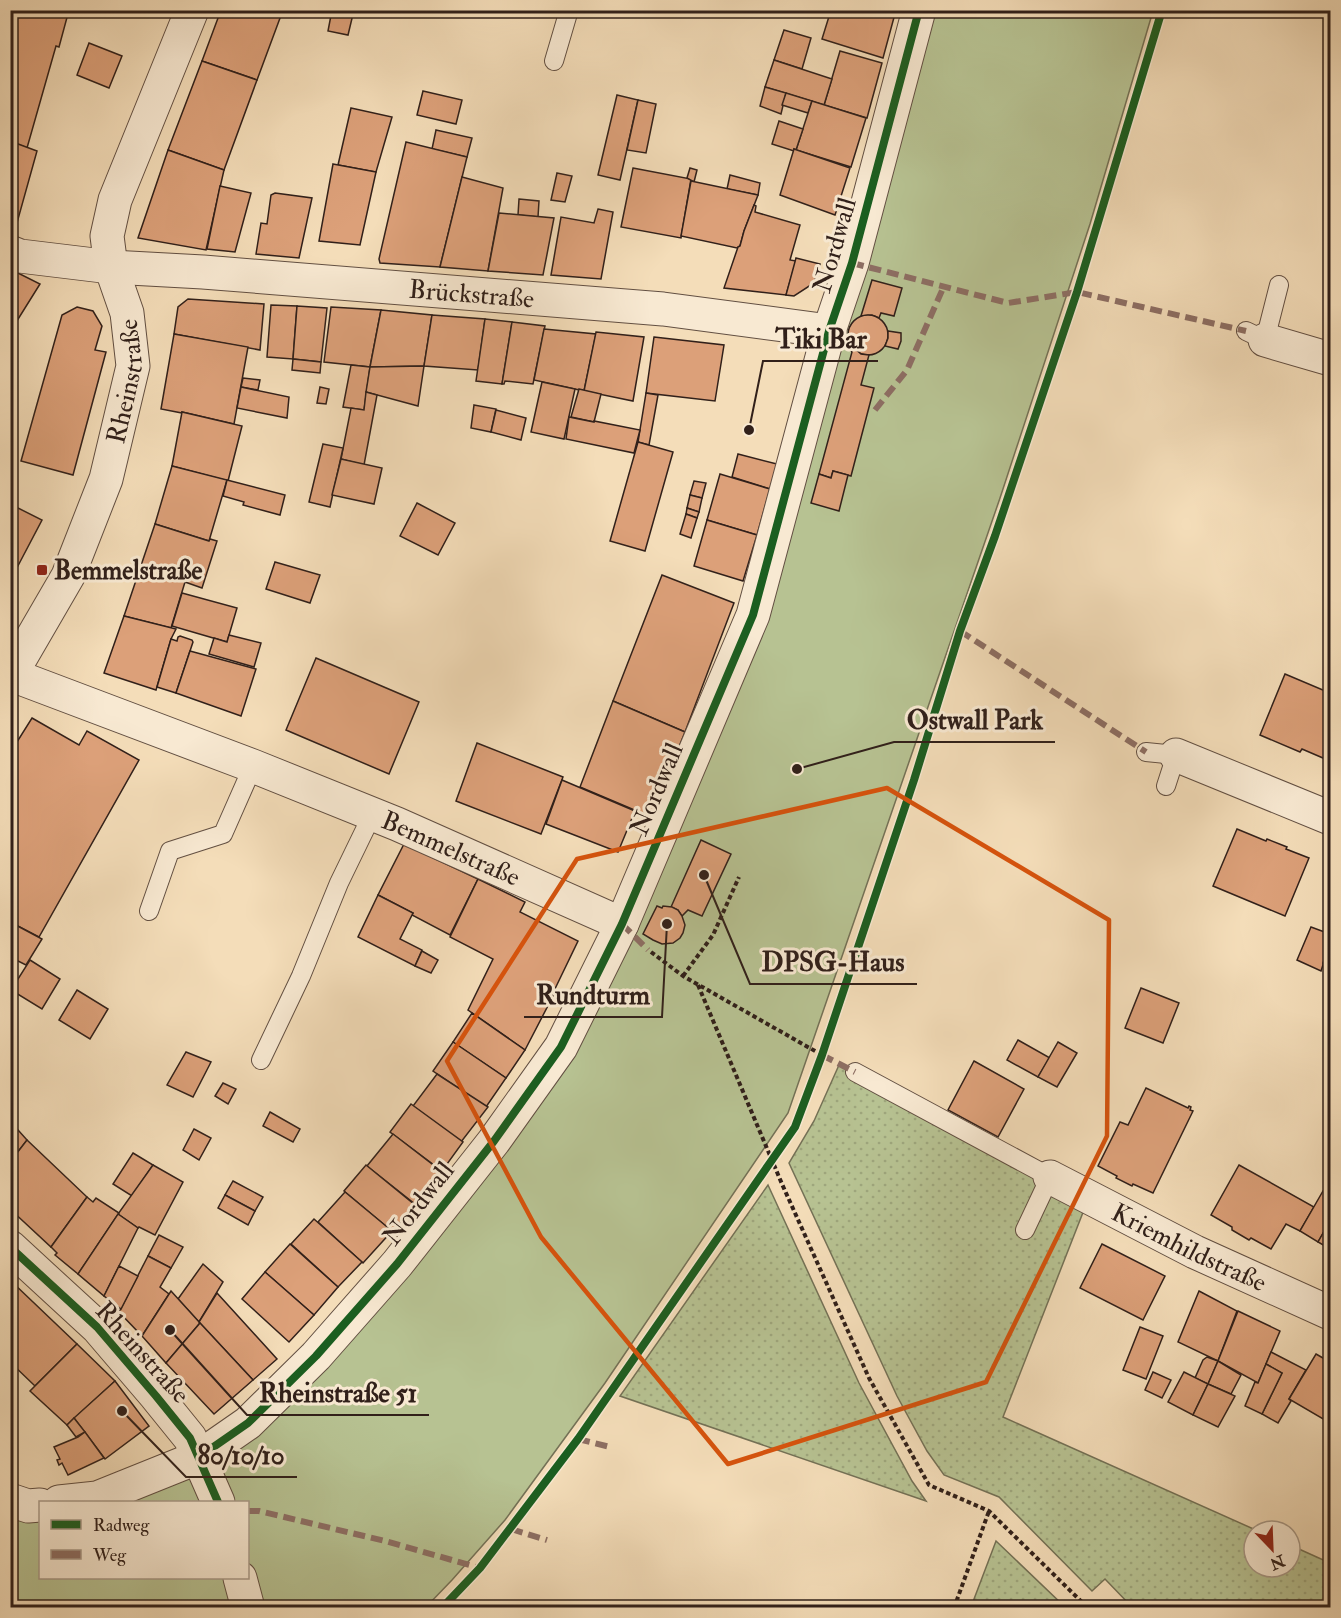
<svg xmlns="http://www.w3.org/2000/svg" width="1341" height="1618" font-family="'IM FELL Double Pica',serif">
<defs>
<pattern id="grass-dots" width="8" height="8" patternUnits="userSpaceOnUse" patternTransform="scale(1.5)"><rect width="8" height="8" fill="#b7c292"/><path d="M2 2h.1M6 6h.1" fill="none" stroke="#9ea67d" stroke-width="1.8" stroke-linecap="round"/></pattern>
</defs>
<rect width="100%" height="100%" fill="#f4ddb9"/>
<filter id="stains"><feTurbulence type="fractalNoise" baseFrequency=".00333" numOctaves="4"/><feColorMatrix values="0 0 0 0 .2 0 0 0 0 .09 0 0 0 0 .02 0 0 0 .5 -.17"/></filter>
<radialGradient id="worn" r=".72"><stop offset=".6" stop-color="#630" stop-opacity="0"/><stop offset="1" stop-color="#630" stop-opacity=".3"/></radialGradient>
<g fill="url(#grass-dots)" stroke="#747156" stroke-width="1.5">
<polygon points="839,1065 1089,1197 1003,1417 1258,1531 1254,1531 1254,1567 1290,1567 1290,1545 1330,1563 1330,1607 1132,1607 1105,1579 1092,1591 999,1497 944,1475 927,1451 897,1396 789,1163 814,1121"/>
<polygon points="768,1185 859,1383 912,1481 926,1501 620,1396"/>
<polygon points="996,1541 1065,1607 971,1607"/>
</g>
<polygon fill="#b7c292" stroke="#747156" stroke-width="1.5" points="919,11 1153,11 1090,224 1000,498 788,1113 605,1383 505,1520 452,1580 426,1607 11,1608 10,1500 40,1505 40,1578 248,1578 248,1502 59,1502 248,1423 561,1047 753,615"/>
<g fill="#dca079" stroke="#31201a" stroke-width="1.5">
<polygon points="10,10 69,10 59,47 56,46 27,148 10,141"/>
<polygon points="221,10 283,10 257,80 202,61"/>
<polygon points="332,10 354,10 348,35 328,31"/>
<polygon points="831,10 896,10 883,58 822,39"/>
<polygon points="784,30 811,38 802,69 774,60"/>
<polygon points="89,43 122,56 109,88 77,75"/>
<polygon points="840,51 882,63 867,118 824,105"/>
<polygon points="774,60 832,79 824,105 765,87"/>
<polygon points="202,61 257,80 224,170 168,150"/>
<polygon points="765,87 786,93 781,114 760,106"/>
<polygon points="423,91 462,100 456,124 417,115"/>
<polygon points="786,93 812,101 808,113 782,105"/>
<polygon points="617,95 638,100 620,180 598,175"/>
<polygon points="638,100 656,104 646,153 627,150"/>
<polygon points="812,101 866,118 851,167 796,150"/>
<polygon points="351,108 392,117 376,172 338,165"/>
<polygon points="779,121 803,129 796,150 794,149 794,151 772,144"/>
<polygon points="436,130 472,138 467,157 432,149"/>
<polygon points="10,141 37,151 15,230 10,229"/>
<polygon points="406,142 467,157 440,267 380,263 379,259"/>
<polygon points="794,149 850,168 835,215 780,195"/>
<polygon points="168,150 224,170 206,250 138,238"/>
<polygon points="333,164 376,172 360,245 319,241"/>
<polygon points="633,168 691,179 681,238 621,227"/>
<polygon points="690,168 697,170 694,182 687,178"/>
<polygon points="557,173 572,176 565,202 551,200"/>
<polygon points="730,175 760,183 758,195 727,189"/>
<polygon points="462,177 503,188 488,271 440,267"/>
<polygon points="691,181 758,195 744,231 740,246 738,247 737,248 681,236"/>
<polygon points="220,186 251,193 235,252 207,249"/>
<polygon points="275,193 312,198 299,258 256,254 261,223 267,224 271,195"/>
<polygon points="519,199 539,201 538,217 518,215"/>
<polygon points="754,205 756,206 755,212 800,225 790,260 796,261 786,295 724,288 738,247 740,246 744,231"/>
<polygon points="598,209 613,212 601,279 551,275 561,217 594,223"/>
<polygon points="499,213 554,218 543,275 488,271"/>
<polygon points="796,258 820,264 814,283 794,296 786,295"/>
<polygon points="10,269 40,284 15,324 10,322"/>
<polygon points="872,280 902,288 894,316 881,313 879,318 872,315 861,316"/>
<polygon points="188,299 264,304 260,350 174,334 178,307"/>
<polygon points="271,305 297,306 293,359 267,357"/>
<polygon points="297,306 327,308 321,362 293,359"/>
<polygon points="77,307 93,311 102,326 95,350 106,352 73,475 21,461 62,315"/>
<polygon points="331,307 381,310 370,367 324,362"/>
<polygon points="381,310 432,315 424,366 370,367"/>
<polygon points="432,315 485,319 478,370 424,366"/>
<circle cx="868" cy="335" r="20"/>
<polygon points="485,319 512,322 502,384 476,381"/>
<polygon points="512,322 545,326 533,384 505,381 504,384 502,384"/>
<polygon points="544,329 596,334 584,391 534,380"/>
<polygon points="888,331 901,333 901,341 898,349 885,346 888,338"/>
<polygon points="596,332 644,337 633,401 584,391"/>
<polygon points="174,334 248,347 234,424 182,412 182,413 161,409"/>
<polygon points="654,337 724,345 715,401 646,393"/>
<polygon points="852,346 861,354 869,355 861,385 874,388 851,476 833,471 831,478 819,474 852,352 850,349"/>
<polygon points="293,359 321,362 320,373 292,370"/>
<polygon points="351,365 370,367 364,410 343,407"/>
<polygon points="424,366 418,406 366,392 370,367"/>
<polygon points="243,378 260,380 258,390 241,387"/>
<polygon points="542,382 575,389 564,439 531,432"/>
<polygon points="241,387 289,397 287,418 237,408"/>
<polygon points="320,387 329,389 326,404 317,403"/>
<polygon points="579,389 601,394 594,422 571,417"/>
<polygon points="366,392 377,395 364,465 341,459 351,408 364,410"/>
<polygon points="646,393 658,395 649,445 638,442"/>
<polygon points="474,405 496,409 491,432 471,428"/>
<polygon points="496,410 526,418 521,440 491,432"/>
<polygon points="182,412 242,426 228,481 172,466"/>
<polygon points="569,417 594,422 594,421 640,430 634,453 566,439"/>
<polygon points="638,442 673,452 645,551 610,541"/>
<polygon points="323,444 343,448 330,507 309,502"/>
<polygon points="738,454 777,464 770,489 732,477"/>
<polygon points="341,459 382,468 374,504 332,495"/>
<polygon points="172,466 227,480 209,541 155,524"/>
<polygon points="833,471 848,475 839,511 811,503 819,474 831,478"/>
<polygon points="720,474 770,489 757,535 707,520"/>
<polygon points="227,480 285,495 280,515 243,505 244,502 223,496"/>
<polygon points="694,481 706,483 702,498 690,495"/>
<polygon points="690,495 702,498 699,512 687,508"/>
<polygon points="417,503 455,523 438,555 400,536"/>
<polygon points="10,504 42,520 10,581"/>
<polygon points="687,508 699,512 697,518 686,514"/>
<polygon points="686,514 697,518 691,538 680,534"/>
<polygon points="707,520 757,535 743,581 694,566"/>
<polygon points="155,524 209,541 210,539 217,541 202,588 185,582 171,628 124,616"/>
<polygon points="275,562 320,575 310,603 266,589"/>
<polygon points="662,575 734,603 685,732 613,701"/>
<polygon points="182,593 237,608 227,642 172,626"/>
<polygon points="124,616 176,629 171,639 156,690 104,673"/>
<polygon points="229,635 261,643 254,667 209,654 214,638 227,642"/>
<polygon points="180,636 192,640 193,642 176,693 157,687 171,639 177,641 178,637"/>
<polygon points="190,651 256,669 241,716 176,693"/>
<polygon points="316,658 419,702 389,774 286,730"/>
<polygon points="1285,674 1330,693 1330,761 1302,749 1300,752 1260,735"/>
<polygon points="613,701 685,732 651,817 580,787"/>
<polygon points="32,718 79,745 87,731 139,760 39,937 10,922 10,753"/>
<polygon points="477,743 563,777 541,834 456,801"/>
<polygon points="562,780 635,811 618,852 546,824"/>
<polygon points="1237,829 1266,841 1267,839 1287,847 1286,849 1309,858 1285,916 1213,886"/>
<polygon points="701,840 731,854 702,916 688,910 682,916 678,910 671,907"/>
<polygon points="404,844 478,879 450,935 412,915 413,913 378,895"/>
<polygon points="478,879 525,902 520,912 578,941 552,995 553,996 525,1050 468,1010 493,959 450,937"/>
<polygon points="378,895 413,913 400,939 422,950 415,966 358,937"/>
<polygon points="657,906 662,908 663,906 672,907 678,910 682,916 685,925 683,933 680,938 673,943 662,944 653,940 643,934"/>
<polygon points="12,923 42,939 26,965 10,957 10,926"/>
<polygon points="1311,927 1330,934 1330,943 1321,971 1297,960"/>
<polygon points="1330,943 1330,966 1323,963"/>
<polygon points="422,951 438,960 431,973 415,966"/>
<polygon points="30,960 60,979 42,1009 11,990"/>
<polygon points="1141,988 1179,1003 1163,1043 1125,1028"/>
<polygon points="77,990 108,1009 90,1039 59,1020"/>
<polygon points="472,1013 525,1050 506,1078 453,1042"/>
<polygon points="1018,1040 1050,1058 1038,1077 1007,1060"/>
<polygon points="453,1042 506,1078 486,1107 433,1071"/>
<polygon points="1058,1042 1077,1053 1057,1087 1038,1077"/>
<polygon points="186,1052 211,1062 193,1097 167,1085"/>
<polygon points="974,1061 1024,1089 998,1137 948,1110"/>
<polygon points="437,1074 488,1107 461,1142 413,1106"/>
<polygon points="223,1083 236,1089 228,1104 215,1096"/>
<polygon points="1146,1088 1188,1108 1189,1106 1191,1107 1190,1110 1193,1111 1153,1193 1133,1184 1132,1186 1116,1178 1117,1176 1098,1166 1120,1122 1128,1125"/>
<polygon points="411,1104 463,1142 442,1171 390,1132"/>
<polygon points="270,1112 300,1129 293,1142 263,1126"/>
<polygon points="10,1121 27,1140 10,1162"/>
<polygon points="194,1129 211,1138 199,1160 183,1150"/>
<polygon points="393,1134 441,1171 415,1204 367,1166"/>
<polygon points="27,1140 87,1197 51,1247 10,1209 10,1162"/>
<polygon points="133,1153 153,1165 132,1196 113,1184"/>
<polygon points="153,1165 183,1182 155,1235 139,1227 138,1228 118,1214"/>
<polygon points="366,1165 415,1205 393,1232 344,1191"/>
<polygon points="1239,1165 1314,1207 1300,1231 1286,1224 1271,1249 1251,1238 1249,1240 1232,1230 1232,1227 1211,1215"/>
<polygon points="233,1181 263,1197 255,1211 225,1195"/>
<polygon points="1323,1191 1330,1195 1330,1221 1318,1242 1300,1231"/>
<polygon points="345,1192 392,1231 363,1263 318,1222"/>
<polygon points="225,1195 255,1211 248,1225 218,1208"/>
<polygon points="87,1197 93,1202 96,1198 119,1213 78,1274 55,1255 57,1253 51,1247"/>
<polygon points="118,1214 138,1228 104,1296 78,1274"/>
<polygon points="314,1219 362,1262 338,1287 291,1244"/>
<polygon points="1330,1221 1330,1249 1318,1242"/>
<polygon points="159,1235 183,1247 171,1268 148,1256"/>
<polygon points="290,1244 338,1287 314,1315 265,1272"/>
<polygon points="1102,1244 1165,1276 1143,1320 1080,1288"/>
<polygon points="148,1256 171,1268 160,1287 169,1294 142,1336 119,1312"/>
<polygon points="203,1264 223,1282 199,1322 178,1299"/>
<polygon points="119,1266 138,1276 121,1309 104,1296"/>
<polygon points="265,1272 314,1315 289,1342 242,1299"/>
<polygon points="11,1281 77,1344 35,1386 10,1362"/>
<polygon points="171,1291 200,1323 166,1363 142,1336"/>
<polygon points="1199,1291 1237,1311 1218,1361 1178,1342"/>
<polygon points="217,1293 277,1359 253,1380 199,1322"/>
<polygon points="1238,1311 1280,1331 1258,1383 1218,1361"/>
<polygon points="200,1323 253,1380 214,1414 166,1363"/>
<polygon points="1140,1327 1163,1336 1146,1379 1123,1370"/>
<polygon points="77,1344 115,1381 67,1425 30,1391"/>
<polygon points="1271,1352 1306,1370 1289,1399 1291,1401 1278,1423 1262,1414 1282,1373 1266,1364"/>
<polygon points="1316,1354 1330,1362 1330,1423 1289,1399"/>
<polygon points="1207,1357 1218,1361 1208,1384 1195,1378 1203,1360"/>
<polygon points="1218,1361 1241,1375 1231,1394 1208,1384"/>
<polygon points="1266,1364 1282,1373 1262,1414 1245,1406 1255,1382 1258,1383"/>
<polygon points="1153,1372 1171,1380 1162,1398 1145,1390"/>
<polygon points="1184,1372 1208,1384 1193,1415 1168,1402"/>
<polygon points="115,1381 149,1426 105,1459 74,1418"/>
<polygon points="1208,1384 1235,1396 1218,1427 1193,1415"/>
<polygon points="74,1418 85,1432 76,1437 67,1425"/>
<polygon points="85,1432 104,1458 68,1475 62,1463 59,1465 57,1460 60,1459 54,1447 78,1437"/>
</g>
<g fill="none" stroke-linecap="round" stroke-linejoin="round">
<defs>
<g id="service">
<polyline points="554,61 569,10"/>
<polyline points="1246,331 1265,340 1279,285"/>
<polyline points="1146,752 1176,755 1166,786"/>
<polyline points="149,911 170,851 223,834 253,766"/>
<polyline points="261,1060 301,976 339,883 372,815"/>
<polyline points="855,1072 1050,1177 1025,1230"/>
</g>
<g id="minor">
<path id="s1" d="M10 252 20 256 111 267 203 272 663 309 829 331"/>
<polyline points="1265,340 1330,359"/>
<path id="s2" d="M12 675 253 766 397 824 622 924"/>
<path id="s3" d="M10 676 68 576 106 479 133 366 127 313 111 267 107 236 115 200 192 10"/>
<polyline points="1176,755 1330,818"/>
<path id="s4" d="M1050 1177 1195 1252 1330 1313"/>
<polyline points="10,1247 97,1327 156,1396 190,1438 218,1502"/>
<polyline points="10,1500 28,1506 40,1505"/>
<polyline points="59,1502 97,1498 199,1457 248,1423 316,1356 397,1264 494,1141 561,1047 622,924 753,615 829,331 852,263 919,10"/>
<polyline points="240,1578 248,1608"/>
</g>
</defs>
<use href="#service" stroke="#624f42" stroke-width="20"/>
<use href="#minor" stroke="#624f42" stroke-width="35"/>
<g stroke="#31201a" stroke-width="4" stroke-dasharray="4.5 3" stroke-linecap="butt">
<polyline points="651,952 683,976 822,1055"/>
<polyline points="683,976 713,935 739,877"/>
<polyline points="698,985 782,1184 869,1378 929,1485 989,1511 1088,1608"/>
<polyline points="954,1608 989,1511"/>
</g>
<use href="#service" stroke="#f8e9d2" stroke-width="18"/>
<use href="#minor" stroke="#f8e9d2" stroke-width="33"/>
<g stroke="#8d6e63" stroke-width="6" stroke-dasharray="12 6" stroke-linecap="butt">
<polyline points="852,263 1008,303 1077,292 1246,331"/>
<polyline points="875,410 907,370 944,286"/>
<polyline points="960,631 1146,752"/>
<polyline points="622,924 648,950"/>
<polyline points="822,1055 855,1072"/>
<polyline points="578,1439 610,1447"/>
<polyline points="248,1511 259,1511 385,1541 480,1568"/>
<polyline points="511,1529 547,1540"/>
</g>
<defs>
<g id="cycleway">
<polyline points="10,1247 97,1327 156,1396 190,1438 218,1502"/>
<polyline points="199,1457 248,1423 316,1356 397,1264 494,1141 561,1047 622,924 753,615 829,331 852,263 919,10"/>
<polyline points="442,1608 480,1568 578,1439 772,1160 795,1127 822,1055 914,780 960,631 995,536 1077,292 1162,10"/>
</g>
</defs>
<use href="#cycleway" stroke="#f8e9d2" stroke-width="11"/>
<use href="#cycleway" stroke="#1b5e20" stroke-width="8"/>
</g>
<path fill="none" stroke="#d6530d" stroke-width="4.5" stroke-linejoin="round" d="M887 788 1109 920 1107 1136 986 1382 728 1464 541 1237 447 1061 577 859Z"/>
<rect fill="#8f2418" stroke="#f8e9d2" stroke-width="2" x="36" y="564" width="12" height="12" rx="3"/>
<g text-anchor="middle" stroke-width="6" stroke-linejoin="round" paint-order="stroke">
<g font-size="26" fill="#31201a" stroke="#f8e9d2">
<text transform="translate(834 245) rotate(-74)" y="9">Nordwall</text>
<text dy="9" stroke="none"><textPath href="#s1" startOffset="464">Brückstraße</textPath></text>
<text dy="9" stroke="none"><textPath href="#s3" startOffset="320">Rheinstraße</textPath></text>
<text transform="translate(656 789) rotate(-67)" y="9">Nordwall</text>
<text dy="9" stroke="none"><textPath href="#s2" startOffset="472">Bemmelstraße</textPath></text>
<text transform="translate(418 1203) rotate(-52)" y="9">Nordwall</text>
<text dy="9" stroke="none"><textPath href="#s4" startOffset="156">Kriemhildstraße</textPath></text>
<text transform="translate(143 1352) rotate(48)" y="9">Rheinstraße</text>
</g>
<g font-size="26" font-weight="bold" fill="#31201a" stroke="#f8e9d2" text-anchor="start">
<text x="54" y="579">Bemmelstraße</text>
</g>
</g>
<path fill="none" stroke="#31201a" stroke-width="2" d="M749 430L763 361H878M797 769L894 742H1055M704 875L750 984H917M667 924L662 1017H524M170 1330L247 1415H429M122 1411L186 1477H297"/>
<g fill="#31201a" stroke="#f8e9d2" stroke-width="2">
<circle cx="749" cy="430" r="6"/>
<circle cx="797" cy="769" r="6"/>
<circle cx="704" cy="875" r="6"/>
<circle cx="667" cy="924" r="6"/>
<circle cx="170" cy="1330" r="6"/>
<circle cx="122" cy="1411" r="6"/>
</g>
<g font-size="27" text-anchor="middle" font-weight="bold" fill="#31201a" stroke="#f8e9d2" stroke-width="6" stroke-linejoin="round" paint-order="stroke">
<text x="821" y="348">Tiki Bar</text>
<text x="975" y="729">Ostwall Park</text>
<text x="833" y="971">DPSG-Haus</text>
<text x="593" y="1004">Rundturm</text>
<text x="338" y="1402">Rheinstraße 51</text>
<text x="241" y="1464">80/10/10</text>
</g>
<rect width="1341" height="1618" fill="none" stroke="#f4ddb9" stroke-width="36"/>
<rect x="12" y="12" width="1317" height="1594" fill="none" stroke="#31201a" stroke-width="3"/>
<rect x="18" y="18" width="1305" height="1582" fill="none" stroke="#31201a" stroke-width="1.5"/>
<rect x="39" y="1501" width="210" height="78" fill="#f8e9d2" stroke="#a89988" stroke-width="1.5"/>
<rect x="51" y="1520" width="30" height="9" fill="#1b5e20" stroke="#a89988" stroke-width="1.5"/>
<text x="93" y="1531" font-size="18" fill="#31201a">Radweg</text>
<rect x="51" y="1550" width="30" height="9" fill="#8d6e63" stroke="#a89988" stroke-width="1.5"/>
<text x="93" y="1561" font-size="18" fill="#31201a">Weg</text>
<g transform="translate(1272 1549) rotate(157)"><circle r="28" fill="#f8e9d2" stroke="#a89988" stroke-width="1.5"/>
<path d="M0-4.5L10 22L0 15L-10 22Z" fill="#8f2418"/>
<text y="-9" font-size="16" font-weight="bold" text-anchor="middle" fill="#31201a">N</text>
</g>
<rect width="100%" height="100%" filter="url(#stains)"/>
<rect width="100%" height="100%" fill="url(#worn)"/>
</svg>
